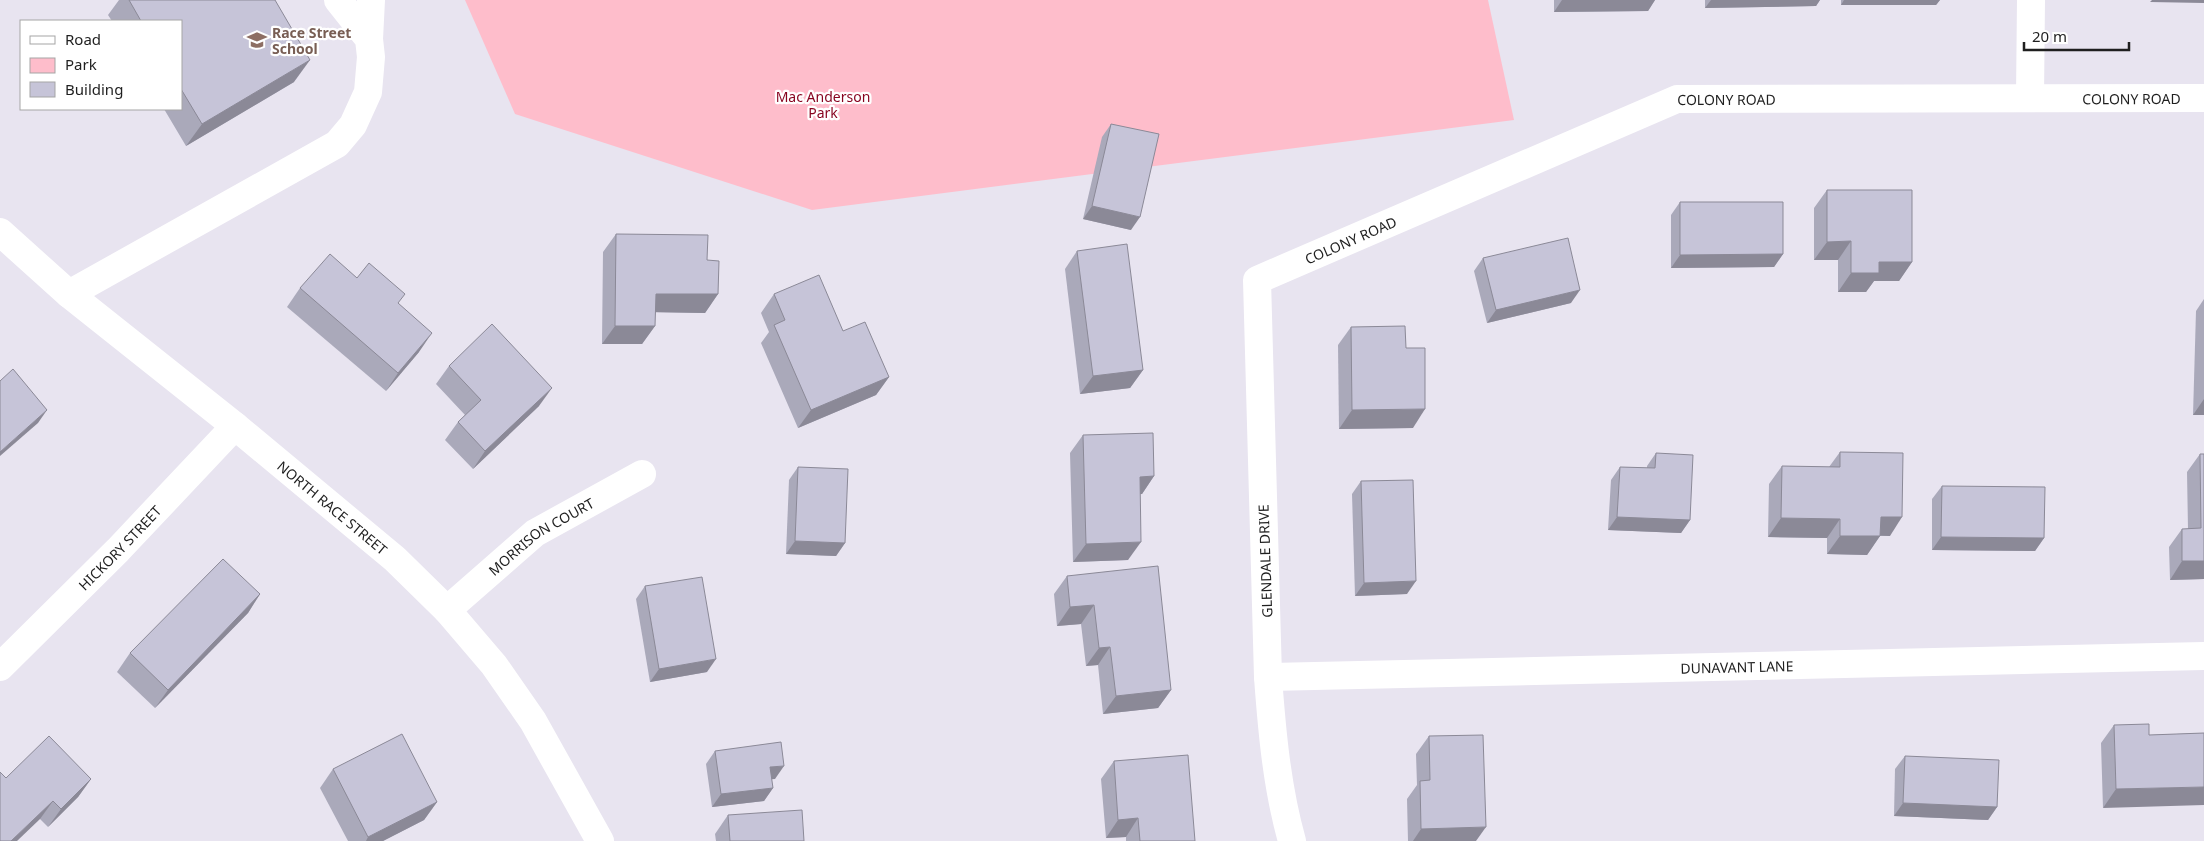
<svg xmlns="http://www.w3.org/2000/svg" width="2204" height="841" viewBox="0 0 2204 841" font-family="'Noto Sans',sans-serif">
	<rect width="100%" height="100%" fill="#e8e4f0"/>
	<!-- park -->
	<polygon fill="#febdcb" points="465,0 1488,0 1514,120 812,210 515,114"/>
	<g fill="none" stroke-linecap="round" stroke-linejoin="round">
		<!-- minor -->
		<g stroke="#fff" stroke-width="28">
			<polyline points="369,39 371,0"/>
			<polyline points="2030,97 2031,0"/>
			<path id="s1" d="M 0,232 L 69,294 L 235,426 L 395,559 L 447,610 L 494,665 L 533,721 L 600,841"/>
			<polyline points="69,294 337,144 353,125 368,92 371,57 369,39 338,0"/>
			<path id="s2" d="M 447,610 L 535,533 L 642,474"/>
			<path id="s3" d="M 0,667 L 118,550 L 235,426"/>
			<path id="s4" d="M 1268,677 L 2204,656"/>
			<path id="s5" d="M 1292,841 C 1277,788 1272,732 1268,677 L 1257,280 L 1677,99 L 2204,98"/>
		</g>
	</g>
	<!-- wall -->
	<g fill="#aaa9ba">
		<polygon points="119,0 275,0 294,82 186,146 164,109 181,109 181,21 112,21 108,15"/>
		<polygon points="1554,0 1655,0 1648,11 1554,12"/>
		<polygon points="1705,0 1820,0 1816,6 1705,8"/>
		<polygon points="1841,0 1940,0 1936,5 1841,5"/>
		<polygon points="1111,124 1131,230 1083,219 1102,137"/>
		<polygon points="1827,190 1912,262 1899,281 1874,281 1866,292 1838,292 1838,260 1814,260 1814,208"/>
		<polygon points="1680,202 1783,254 1774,267 1671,268 1671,215"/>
		<polygon points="616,234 707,260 718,294 705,313 655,312 655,326 642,344 602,344 603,252"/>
		<polygon points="1077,251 1143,370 1130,388 1080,394 1065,269"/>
		<polygon points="1483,258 1571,303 1487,323 1474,271"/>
		<polygon points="357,278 399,304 419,352 386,391 287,307 300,288"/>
		<polygon points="774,294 889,377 876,395 798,428 761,343 769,332 761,313"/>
		<polygon points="2204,299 2204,415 2193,415 2196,311"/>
		<polygon points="1351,327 1413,428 1339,429 1338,345"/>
		<polygon points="449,366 539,406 473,469 445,440 458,422 465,415 436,384"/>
		<polygon points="1083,435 1154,476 1142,494 1140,494 1128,560 1073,562 1070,453"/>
		<polygon points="1840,452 1890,536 1880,536 1867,555 1827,554 1827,538 1768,537 1769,484 1782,466 1829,467"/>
		<polygon points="1656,453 1690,520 1681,533 1608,530 1611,480 1620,467 1647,468 1647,466"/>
		<polygon points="2200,454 2204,579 2170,580 2169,547 2182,529 2188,529 2187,472"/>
		<polygon points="798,467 845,543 836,556 786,554 789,480"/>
		<polygon points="1361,481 1407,594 1355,596 1352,494"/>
		<polygon points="1942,486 2044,538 2035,551 1932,550 1932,499"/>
		<polygon points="1067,576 1171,690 1158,708 1103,714 1098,665 1086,666 1081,624 1057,626 1054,594"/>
		<polygon points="645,586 707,672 650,682 636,599"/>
		<polygon points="260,594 248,613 155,708 117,672 130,653"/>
		<polygon points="2114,725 2149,735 2204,733 2103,808 2101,743"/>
		<polygon points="1429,736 1476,841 1408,841 1407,799 1417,785 1416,754"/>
		<polygon points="715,751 775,779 771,779 773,788 764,801 712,807 706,764"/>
		<polygon points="1905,756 1997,807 1988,820 1894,816 1895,769"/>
		<polygon points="1114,761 1195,841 1126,841 1126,837 1106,838 1101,779"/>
		<polygon points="333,769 437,802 424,820 383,841 348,841 320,788"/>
		<polygon points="6,778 91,779 78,797 48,827 40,819"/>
		<polygon points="728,815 804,841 716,841 715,834"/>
	</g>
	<!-- shaded-wall -->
	<g fill="#8b8997">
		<polygon points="1562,0 1655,0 1648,11 1554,12"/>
		<polygon points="1711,0 1820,0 1816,6 1705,8"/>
		<polygon points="1844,0 1940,0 1936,5 1841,5"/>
		<polygon points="2152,0 2204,0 2204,3 2150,2"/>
		<polygon points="310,60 294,82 186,146 202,124"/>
		<polygon points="1092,206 1140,217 1131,230 1083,219"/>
		<polygon points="1851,241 1838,260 1814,260 1827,242"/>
		<polygon points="1783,254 1774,267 1671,268 1680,255"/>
		<polygon points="1879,262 1912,262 1899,281 1874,281 1866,292 1838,292 1851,273"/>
		<polygon points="1580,290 1571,303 1487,323 1496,310"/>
		<polygon points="656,294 718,294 705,313 643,312"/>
		<polygon points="615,326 655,326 642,344 602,344"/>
		<polygon points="432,333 419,352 386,391 398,373"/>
		<polygon points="1143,370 1130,388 1080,394 1093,376"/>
		<polygon points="889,377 876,395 798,428 811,410"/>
		<polygon points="552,388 539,406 473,469 485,451"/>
		<polygon points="2204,399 2204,415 2193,415"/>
		<polygon points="1425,409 1413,428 1339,429 1352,410"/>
		<polygon points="47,410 38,423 0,456 0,452"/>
		<polygon points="1154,476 1142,494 1127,495 1140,477"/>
		<polygon points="1617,517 1690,520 1681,533 1608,530"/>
		<polygon points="1881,517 1902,517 1890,536 1868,535"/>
		<polygon points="1781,518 1840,519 1827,538 1768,537"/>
		<polygon points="1840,536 1880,536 1867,555 1827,554"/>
		<polygon points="1941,537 2044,538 2035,551 1932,550"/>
		<polygon points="795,541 845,543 836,556 786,554"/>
		<polygon points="1141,542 1128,560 1073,562 1086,544"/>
		<polygon points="2182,561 2204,561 2204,579 2170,580"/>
		<polygon points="1416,581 1407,594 1355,596 1364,583"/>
		<polygon points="260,594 248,613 155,708 168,690"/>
		<polygon points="1094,605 1081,624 1057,626 1070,607"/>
		<polygon points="1110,647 1098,665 1086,666 1099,648"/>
		<polygon points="716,659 707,672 650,682 659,669"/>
		<polygon points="1171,690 1158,708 1103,714 1116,696"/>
		<polygon points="784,766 775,779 761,780 770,767"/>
		<polygon points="91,779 78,797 48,827 61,809"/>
		<polygon points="2204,787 2204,805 2103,808 2116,789"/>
		<polygon points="773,788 764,801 712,807 721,794"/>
		<polygon points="53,801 40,819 17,841 11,841"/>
		<polygon points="437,802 424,820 383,841 366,841 368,837"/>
		<polygon points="1903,803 1997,807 1988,820 1894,816"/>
		<polygon points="1138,818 1126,837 1106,838 1118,820"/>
		<polygon points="1486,827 1476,841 1413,841 1421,829"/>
	</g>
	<!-- building -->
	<g fill="#c6c4d8" stroke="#8b8997">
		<polygon points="129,0 275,0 310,60 202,124 181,89 181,21 141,21"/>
		<polygon points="1111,124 1159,134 1140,217 1092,206"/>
		<polygon points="1827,190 1912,190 1912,262 1879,262 1879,273 1851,273 1851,241 1827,242"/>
		<polygon points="1680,202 1783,202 1783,254 1680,255"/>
		<polygon points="616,234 708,235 707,260 719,261 718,294 656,294 655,326 615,326"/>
		<polygon points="1568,238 1580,290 1496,310 1483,258"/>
		<polygon points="1127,244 1143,370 1093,376 1077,251"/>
		<polygon points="330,254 357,278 369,263 405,294 398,303 432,333 398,373 300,288"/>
		<polygon points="819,275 843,331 865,322 889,377 811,410 774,325 785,320 774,294"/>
		<polygon points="492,324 552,388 485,451 458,422 481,400 449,366"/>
		<polygon points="1405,326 1406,348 1425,348 1425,409 1352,410 1351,327"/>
		<polygon points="13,369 47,410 0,452 0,381"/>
		<polygon points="1153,433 1154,476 1140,477 1141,542 1086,544 1083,435"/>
		<polygon points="1840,452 1903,453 1902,517 1881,517 1880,536 1840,536 1840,519 1781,518 1782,466 1840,467"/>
		<polygon points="1656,453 1693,455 1690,520 1617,517 1620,467 1655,468"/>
		<polygon points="2200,454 2204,454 2204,561 2182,561 2182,529 2201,528"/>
		<polygon points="798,467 848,469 845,543 795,541"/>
		<polygon points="1413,480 1416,581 1364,583 1361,481"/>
		<polygon points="1942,486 2045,487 2044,538 1941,537"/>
		<polygon points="223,559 260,594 168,690 130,653"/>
		<polygon points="1158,566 1171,690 1116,696 1110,647 1099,648 1094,605 1070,607 1067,576"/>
		<polygon points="702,577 716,659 659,669 645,586"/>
		<polygon points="2149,724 2149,735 2204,733 2204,787 2116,789 2114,725"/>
		<polygon points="402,734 437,802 368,837 333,769"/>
		<polygon points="1483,735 1486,827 1421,829 1420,781 1430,780 1429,736"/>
		<polygon points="49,736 91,779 61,809 53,801 11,841 0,841 0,772 6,778"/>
		<polygon points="781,742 784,766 770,767 773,788 721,794 715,751"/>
		<polygon points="1188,755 1195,841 1140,841 1138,818 1118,820 1114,761"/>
		<polygon points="1905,756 1999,760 1997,807 1903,803"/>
		<polygon points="802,810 804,841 730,841 728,815"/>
	</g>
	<!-- icons -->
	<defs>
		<symbol id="school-bare" viewBox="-9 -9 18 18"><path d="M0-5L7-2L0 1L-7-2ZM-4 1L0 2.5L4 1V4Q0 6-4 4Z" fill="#8d6e63" stroke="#fff" stroke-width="2.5" paint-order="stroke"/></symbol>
	</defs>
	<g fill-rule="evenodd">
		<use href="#school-bare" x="243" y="26" width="28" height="28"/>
	</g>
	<g text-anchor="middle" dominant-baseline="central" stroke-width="4.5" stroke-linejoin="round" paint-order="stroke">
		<!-- education labels -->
		<g font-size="14" font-weight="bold" fill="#785e54" stroke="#fff" text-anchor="start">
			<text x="272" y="32">Race Street<tspan x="272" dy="16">School</tspan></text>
		</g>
		<!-- park labels -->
		<g font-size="14" fill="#87031f" stroke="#fff">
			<text x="823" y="96">Mac Anderson<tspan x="823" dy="16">Park</tspan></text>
		</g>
		<!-- street labels -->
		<g font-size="14" fill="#1f1f1f" stroke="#fff">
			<text stroke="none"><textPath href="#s5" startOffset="1475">COLONY ROAD</textPath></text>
			<text stroke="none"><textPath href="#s5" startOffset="1070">COLONY ROAD</textPath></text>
			<text stroke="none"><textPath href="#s5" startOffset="665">COLONY ROAD</textPath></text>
			<text stroke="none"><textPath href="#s1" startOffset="432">NORTH RACE STREET</textPath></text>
			<text stroke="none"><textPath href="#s2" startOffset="120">MORRISON COURT</textPath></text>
			<text stroke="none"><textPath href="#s3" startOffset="169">HICKORY STREET</textPath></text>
			<text transform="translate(1265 561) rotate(-92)">GLENDALE DRIVE</text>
			<text stroke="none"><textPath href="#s4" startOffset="469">DUNAVANT LANE</textPath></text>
		</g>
	</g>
	<!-- legend -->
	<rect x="20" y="20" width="162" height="90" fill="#ffffff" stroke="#a5a5a5"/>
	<rect x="30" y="36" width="25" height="8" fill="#ffffff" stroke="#a5a5a5"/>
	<text x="65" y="45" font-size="15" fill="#1f1f1f">Road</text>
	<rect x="30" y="58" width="25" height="15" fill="#febdcb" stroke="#a5a5a5"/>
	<text x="65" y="70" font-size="15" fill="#1f1f1f">Park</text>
	<rect x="30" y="82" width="25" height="15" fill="#c6c4d8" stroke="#a5a5a5"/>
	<text x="65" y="95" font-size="15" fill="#1f1f1f">Building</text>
	<!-- scale -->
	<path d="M2024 42v8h105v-8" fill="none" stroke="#1f1f1f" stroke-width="2.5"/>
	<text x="2032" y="42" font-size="15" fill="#1f1f1f" stroke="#ffffff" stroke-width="4" paint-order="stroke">20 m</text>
</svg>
